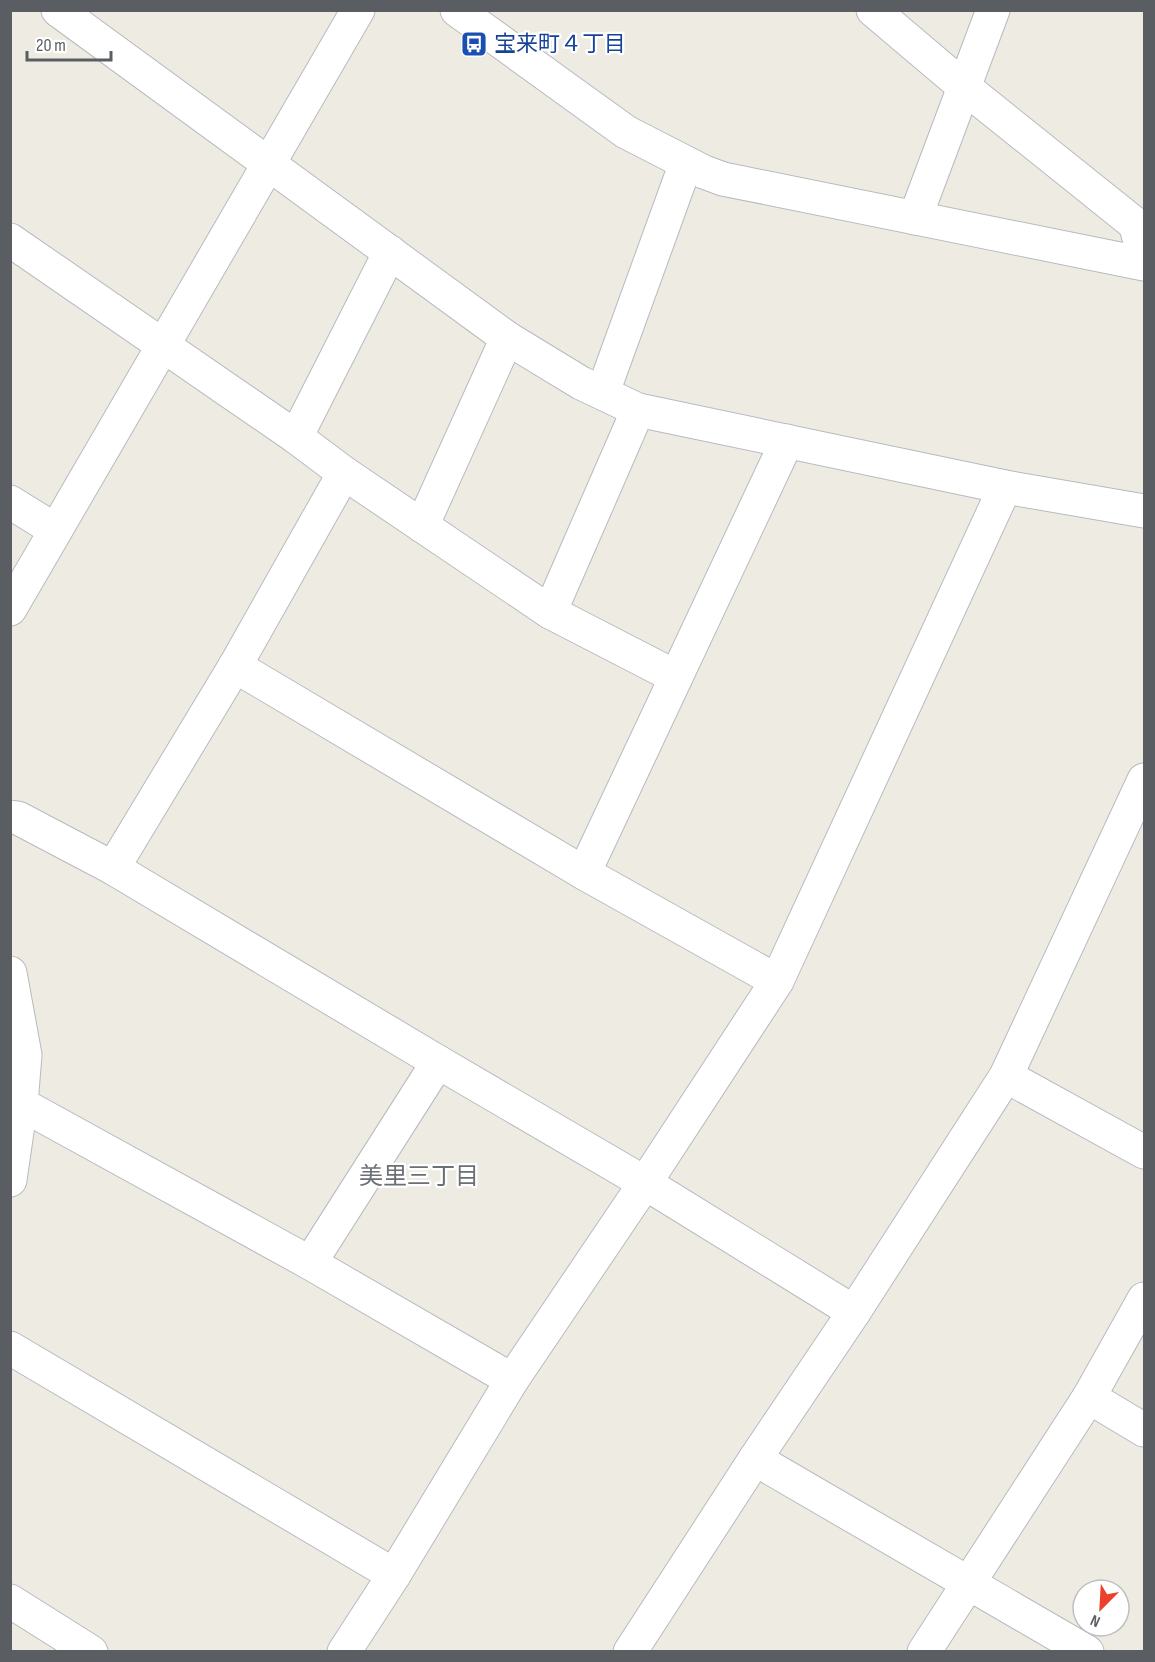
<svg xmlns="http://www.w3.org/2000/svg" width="1155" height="1662" viewBox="0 0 1155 1662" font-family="'Sofia Sans Condensed','Noto Sans JP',sans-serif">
	<rect width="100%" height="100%" fill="#eeece2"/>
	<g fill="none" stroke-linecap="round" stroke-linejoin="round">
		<defs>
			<g id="minor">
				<polyline points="58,10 507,338 581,383 638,410 1005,487 1144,511"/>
				<polyline points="457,10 626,132 704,172 723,179 1144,264"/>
				<polyline points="873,10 964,87 1135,224 1144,255"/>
				<polyline points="915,218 993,10"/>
				<polyline points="10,240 296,437 344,473 550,612 676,677"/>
				<polyline points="603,392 686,163"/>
				<polyline points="296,437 390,252"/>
				<polyline points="10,502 55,530"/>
				<polyline points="422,526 507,338"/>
				<polyline points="10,609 358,10"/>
				<polyline points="550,612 638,410"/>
				<polyline points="235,666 584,873 777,981"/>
				<polyline points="10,817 18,818 113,868 438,1062 645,1183 854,1312"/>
				<polyline points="113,868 235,666 344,473"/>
				<polyline points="584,873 787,441"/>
				<polyline points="10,973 25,1055 21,1104 10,1180"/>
				<polyline points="1006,1076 1144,1152"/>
				<polyline points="21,1104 310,1263 512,1380"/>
				<polyline points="310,1263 438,1062"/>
				<polyline points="10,1348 394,1575"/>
				<polyline points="1089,1397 1144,1430"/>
				<polyline points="755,1459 1087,1652"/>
				<polyline points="10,1601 91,1652"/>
				<polyline points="344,1652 394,1575 512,1380 645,1183 777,981 1005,487"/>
				<polyline points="630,1652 755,1459 854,1312 1006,1076 1144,780"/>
				<polyline points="924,1652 1089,1397 1144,1299"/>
			</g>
		</defs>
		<!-- minor casing -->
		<use href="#minor" stroke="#b7babf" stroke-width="35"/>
		<!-- minor -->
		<use href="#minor" stroke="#fff" stroke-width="33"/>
	</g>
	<!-- icons -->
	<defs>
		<symbol id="bus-square" viewBox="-11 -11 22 22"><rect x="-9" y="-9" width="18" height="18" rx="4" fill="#1a4fb4" stroke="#fff"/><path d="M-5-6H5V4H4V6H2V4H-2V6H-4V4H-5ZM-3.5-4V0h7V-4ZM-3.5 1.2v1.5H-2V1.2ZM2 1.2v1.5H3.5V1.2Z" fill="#fff"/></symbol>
	</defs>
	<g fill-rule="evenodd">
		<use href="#bus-square" x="459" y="29" width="30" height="30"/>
	</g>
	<g text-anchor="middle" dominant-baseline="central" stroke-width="4.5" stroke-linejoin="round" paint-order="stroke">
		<!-- transit labels -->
		<g font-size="22" fill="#164399" stroke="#fff" text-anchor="start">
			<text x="494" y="44">宝来町４丁目</text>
		</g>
		<!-- neighbourhood labels -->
		<g font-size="24" fill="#6b7075" stroke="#fff">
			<text x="419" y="1176">美里三丁目</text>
		</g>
	</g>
	<!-- border -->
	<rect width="1155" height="1662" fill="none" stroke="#5a5e63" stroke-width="24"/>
	<!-- north arrow -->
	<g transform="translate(1101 1608) rotate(204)"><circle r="28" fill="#ffffff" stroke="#bdbfc1" stroke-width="1.5"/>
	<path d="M0-4.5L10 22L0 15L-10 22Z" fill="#eb412a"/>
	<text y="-9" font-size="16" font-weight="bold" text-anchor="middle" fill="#5a5e63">N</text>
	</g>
	<!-- scale -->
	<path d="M27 51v9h84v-9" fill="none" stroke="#5a5e63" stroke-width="3"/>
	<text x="36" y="51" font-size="18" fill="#5a5e63" stroke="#ffffff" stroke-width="4.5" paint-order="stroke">20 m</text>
</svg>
